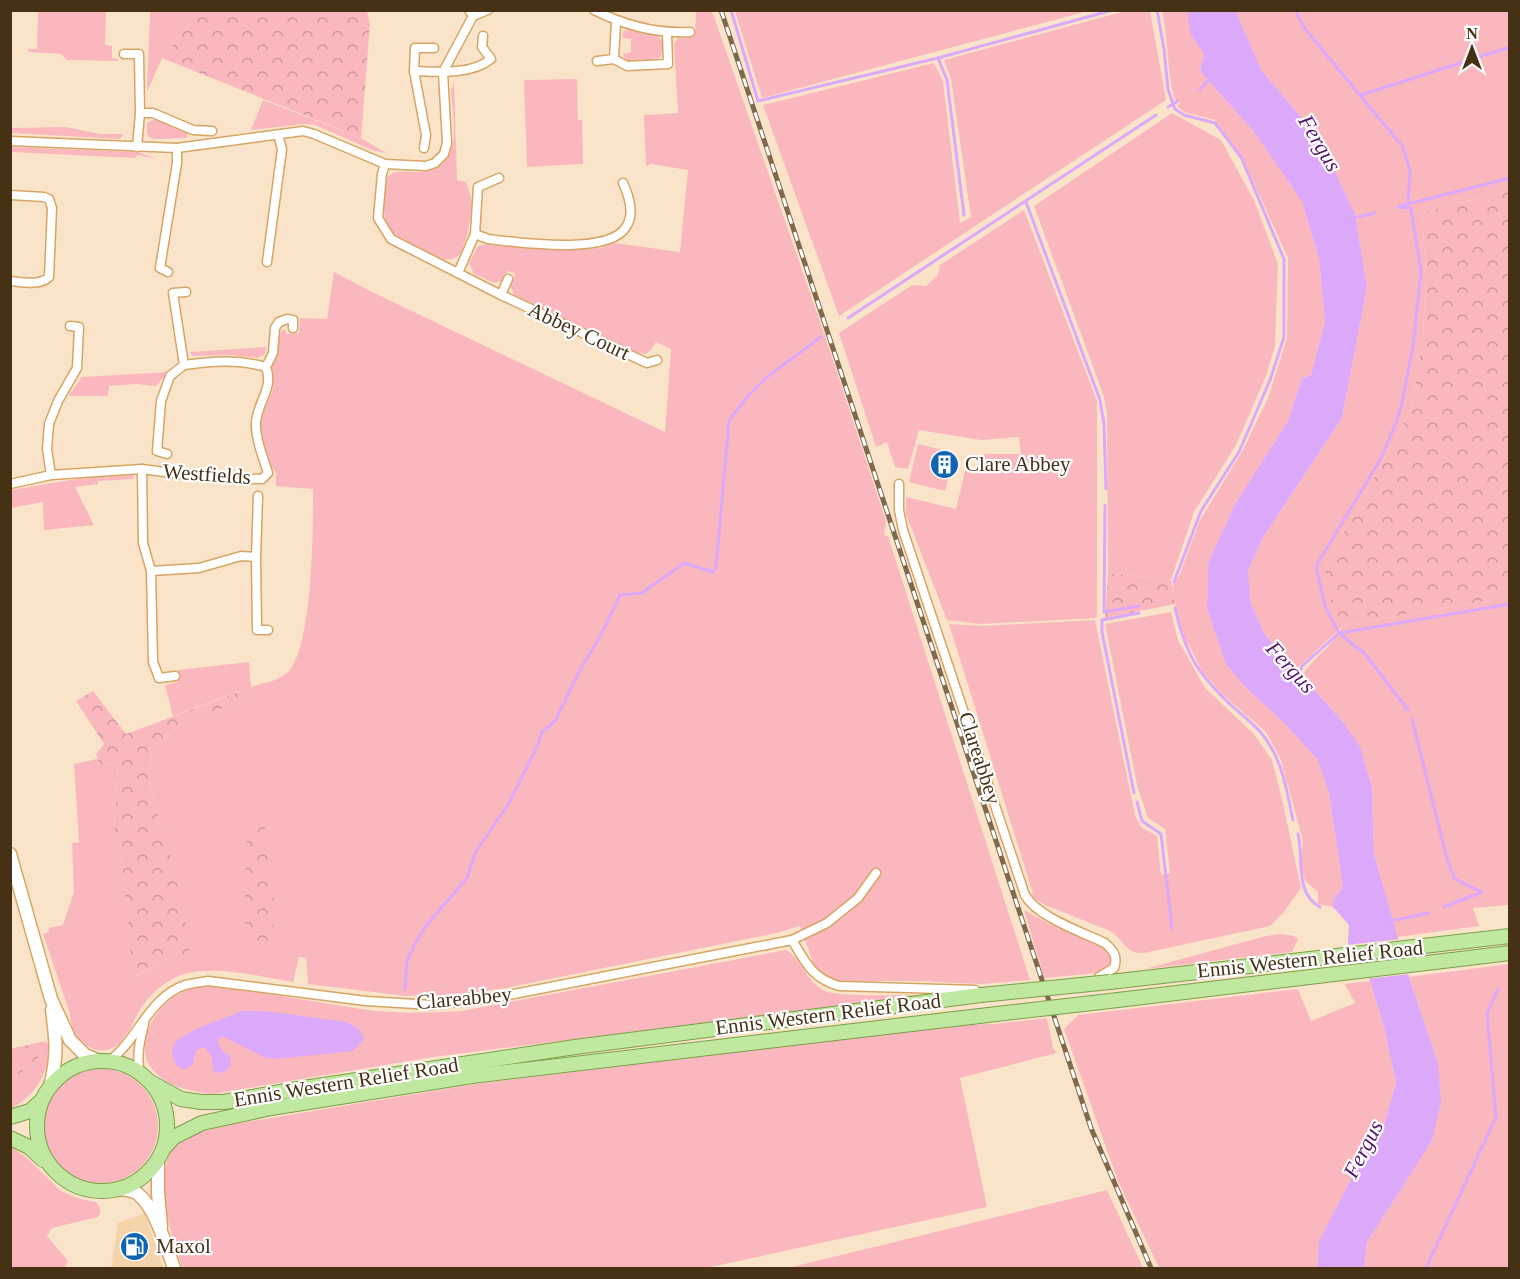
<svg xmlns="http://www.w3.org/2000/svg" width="1520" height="1279" viewBox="0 0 1520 1279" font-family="Georgia,serif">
	<defs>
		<pattern id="forest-crowns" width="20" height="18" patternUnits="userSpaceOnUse" patternTransform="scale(1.5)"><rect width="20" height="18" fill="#fab8be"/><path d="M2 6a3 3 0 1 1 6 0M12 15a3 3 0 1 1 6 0" fill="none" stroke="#cc9699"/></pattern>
	</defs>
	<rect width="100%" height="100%" fill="#f9e4ca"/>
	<!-- built -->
	<polygon fill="#f6d4aa" points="145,1213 163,1268 111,1268 118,1223"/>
	<!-- green -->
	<g fill="#fab8be">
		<polygon points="1129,10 1150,11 1166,100 839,316 763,105 934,63 943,81 960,223 971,217 951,79 944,60"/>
		<polygon points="38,11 106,11 105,45 112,46 112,58 118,59 118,61 67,60 61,54 28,52 28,49 37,49"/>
		<polygon points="150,11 200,11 162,58 147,92"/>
		<path d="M 696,11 L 712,11 L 826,339 L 886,521 L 884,535 L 888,536 L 1030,980 L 981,984 L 914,981 L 838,981 L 822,974 L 814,965 L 800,926 L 776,933 L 506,988 L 456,995 L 406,996 L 308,984 L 306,958 L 299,957 L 293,982 C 262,977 219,966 188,973 C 171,977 154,990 144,1004 C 137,1012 134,1023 128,1032 C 124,1036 121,1043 116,1046 C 93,1060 70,1037 70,1014 L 43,934 L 48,932 L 49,928 L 63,925 L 74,892 L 72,843 L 79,842 L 74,764 L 97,759 L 99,764 L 118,763 L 114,827 L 121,855 L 134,977 L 167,959 L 161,827 L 149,781 L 152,750 L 180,725 L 245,700 L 243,690 L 173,716 L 165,685 L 178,682 L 178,670 L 249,662 L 251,687 C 264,683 279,681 289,671 C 313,643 313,528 313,489 L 276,486 L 276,473 L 270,464 L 259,427 L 260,421 L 273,389 L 272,365 L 278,354 L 279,333 L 285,329 L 287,334 L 299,333 L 300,318 L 327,319 L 334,272 L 370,291 L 665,432 L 671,349 L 656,342 L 651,350 L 646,354 L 638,353 L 514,296 L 511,287 L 515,273 L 508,271 L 502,281 L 494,283 L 474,274 L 469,263 L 478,246 L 490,244 L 576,250 L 601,248 L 615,243 L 680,252 L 688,170 L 651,164 L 646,166 L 644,115 L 678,113 L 674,44 L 678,38 L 693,36 L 695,34 Z"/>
		<polygon points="735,11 735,10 1088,11 762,98"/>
		<path d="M 1162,11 L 1187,11 L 1192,35 L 1204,54 L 1200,71 L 1255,133 L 1302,202 L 1319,259 L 1325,321 L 1311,375 L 1302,378 L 1288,421 L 1235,504 L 1208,563 L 1207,609 L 1227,665 L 1245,687 L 1283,722 L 1317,759 L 1329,793 L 1343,887 L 1333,900 L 1333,907 L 1318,904 L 1318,892 L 1305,881 L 1301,864 L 1303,841 L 1281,760 L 1266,732 L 1222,694 L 1202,671 L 1185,638 L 1175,604 L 1172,587 L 1179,576 L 1200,520 L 1243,450 L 1268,398 L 1287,338 L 1288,258 L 1241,155 L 1215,120 L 1184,112 L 1177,106 L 1181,102 L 1175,100 C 1166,71 1169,40 1162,11 Z"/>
		<path d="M 1237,11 L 1509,11 L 1509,191 L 1422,212 L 1426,272 L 1423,339 L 1411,410 L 1324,568 L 1343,625 L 1509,597 L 1509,905 L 1473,908 L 1479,926 L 1397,937 L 1374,854 L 1372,788 L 1344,723 L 1302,676 C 1314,656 1331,649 1342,627 L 1296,669 L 1265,635 L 1251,604 L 1248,570 L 1264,536 L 1342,418 L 1367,287 L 1355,214 L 1320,140 L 1262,71 L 1238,17 Z"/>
		<polygon points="628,29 656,34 662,41 664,48 660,58 635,62 625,60 623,54 631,52 631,39 624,38 622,35 623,32"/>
		<polygon points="577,79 578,120 582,120 583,164 527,167 524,80"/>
		<path d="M 454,82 L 457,180 L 466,182 C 468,189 472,198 472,205 C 471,216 466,248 459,255 C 454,260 447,260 441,259 L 392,233 C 384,221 383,212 384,198 C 385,193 384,185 386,180 C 395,160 429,186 447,158 C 459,140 452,110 451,90 Z"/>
		<polygon points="263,100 361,138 386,153 375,151 315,125 305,124 251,130"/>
		<polygon points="1172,113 1221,140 1254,200 1278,264 1275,346 1266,376 1236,445 1194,512 1171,580 1108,573 1107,413 1103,394 1034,206"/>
		<polygon points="152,120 157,120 187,133 187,138 154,139 149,137 147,133 147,123"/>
		<polygon points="66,127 100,134 124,134 120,139 11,133 11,128"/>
		<polygon points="11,147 138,152 157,159 138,155 135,158 11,152"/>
		<polygon points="1024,210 1097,401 1097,618 981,624 947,620 906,514 906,497 956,509 965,471 975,473 983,454 1021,454 1019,437 981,440 919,430 908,469 895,467 887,442 876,447 839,333 912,285 926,286 938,275 940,265"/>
		<polygon points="266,347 265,354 258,358 228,355 192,356 190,352"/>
		<polygon points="168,372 156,386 135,384 109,386 108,396 68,396 82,377"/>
		<polygon points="918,444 955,453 945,491 909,482"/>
		<polygon points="134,475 133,479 98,481 98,484 75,487 94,525 44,530 43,502 11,508 11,490 76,479"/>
		<path d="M 1171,612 L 1178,640 L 1205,688 L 1254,734 L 1272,760 L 1282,799 L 1301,888 L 1283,913 L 1270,926 L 1144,953 C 1124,954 1125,940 1110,931 L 1045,905 L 1029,895 L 1033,894 L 949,624 L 981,626 L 1095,620 L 1135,815 L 1141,827 L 1157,836 L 1161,875 L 1170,873 L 1165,829 L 1148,818 L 1137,785 L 1105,624 Z"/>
		<polygon points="1024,910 1051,925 1104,947 1112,959 1112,965 1099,973 1044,978"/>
		<polygon points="1281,934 1294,936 1298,939 1292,952 1145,969 1266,936"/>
		<path d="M 786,950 C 802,958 805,981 825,991 C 839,997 906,995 925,995 L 433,1057 L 213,1094 C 187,1091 160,1086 147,1061 C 145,1057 145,1052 145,1047 C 145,1021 168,994 194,988 C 216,983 240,990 262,993 C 295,998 328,1004 361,1009 C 395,1014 427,1013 461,1011 Z"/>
		<polygon points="1509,964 1509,1268 1364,1268 1367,1242 1432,1141 1438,1063 1409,977"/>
		<polygon points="1370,981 1383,1024 1396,1082 1383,1129 1356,1169 1319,1241 1317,1268 1159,1268 1118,1181 1064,1029 1078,1015 1298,989 1311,1021 1355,1003 1345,984"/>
		<path d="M 1047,1018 L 1053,1048 L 1057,1053 L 960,1078 L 987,1207 L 706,1268 L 183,1268 C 171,1239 148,1164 181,1141 C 196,1131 218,1128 234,1124 L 476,1084 L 958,1025 L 993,1024 Z"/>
		<path d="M 44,1041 L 51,1046 C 45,1077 39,1092 11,1109 L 11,1077 C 29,1069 41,1062 44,1041 Z"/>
		<circle cx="101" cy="1126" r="57"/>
		<path d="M 11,1146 L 28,1159 L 61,1191 L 80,1199 L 96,1202 C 100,1207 102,1211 98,1217 L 52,1228 L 47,1236 L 68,1261 L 65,1268 L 11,1268 Z"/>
		<polygon points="1107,1190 1143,1268 788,1268"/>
	</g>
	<!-- forest -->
	<g fill="url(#forest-crowns)">
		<polygon points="200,11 367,11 370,24 361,138 162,58"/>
		<polygon points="1509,191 1509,597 1343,625 1333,611 1324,568 1411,410 1423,339 1426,272 1422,212"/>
		<polygon points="1108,573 1171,580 1175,604 1105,618"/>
		<polygon points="244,690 245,700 180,725 152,750 149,781 161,827 181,885 190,956 167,959 133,977 121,855 114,827 118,763 99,764 96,754 104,744 76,701 93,691 126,734"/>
		<polygon points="264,822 275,910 270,955 254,954 244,920 247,826"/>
		<path d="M 44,1041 C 41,1062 29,1069 11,1077 L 11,1049 Z"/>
	</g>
	<!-- water -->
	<g fill="#dca8fa">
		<polygon points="1187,11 1237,11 1238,17 1262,71 1320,140 1355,214 1367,287 1342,418 1264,536 1248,570 1251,604 1265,635 1344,723 1360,747 1372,788 1374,854 1409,977 1438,1063 1441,1102 1432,1141 1367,1242 1364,1268 1317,1268 1319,1241 1356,1169 1383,1129 1396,1082 1383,1024 1370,981 1348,943 1349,925 1333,907 1333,900 1343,887 1329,793 1317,759 1283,722 1245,687 1226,664 1207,609 1208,563 1235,504 1288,421 1302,378 1311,375 1325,321 1319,259 1302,202 1255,133 1200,71 1204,54 1191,35"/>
		<path d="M 242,1011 L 265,1011 L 347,1022 L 359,1029 L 364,1039 L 353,1051 L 275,1059 L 266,1058 L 222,1036 L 217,1042 L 223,1051 L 230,1057 L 231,1066 L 223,1073 L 213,1071 L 212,1057 L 205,1047 L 196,1050 L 193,1064 L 185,1069 L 178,1067 C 174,1061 170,1053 174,1045 C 182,1031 226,1018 242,1011 Z"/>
	</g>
	<!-- pier -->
	<polygon fill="#f9e4ca" points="1401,939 1411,974 1365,979 1346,945"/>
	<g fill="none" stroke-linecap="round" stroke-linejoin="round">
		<!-- stream -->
		<g stroke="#dca8fa" stroke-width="3">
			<polyline points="731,10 758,101 938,58 1113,10"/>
			<polyline points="1157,10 1164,49 1168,89 1173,104 1175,109 1184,115 1215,123 1241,157 1284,259 1284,337 1270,380 1239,452 1201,511 1174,582"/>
			<polyline points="1295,10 1305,29 1403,147 1410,171 1408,203"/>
			<polyline points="938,58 947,80 964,215"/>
			<polyline points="1200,89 1209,80"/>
			<polyline points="1361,95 1510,47"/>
			<polyline points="1168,107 1178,101"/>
			<polyline points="1026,202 1100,400 1104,424 1106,489"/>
			<polyline points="1400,206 1510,178"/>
			<polyline points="1353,218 1375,213"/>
			<polyline points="848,318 1156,115"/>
			<polyline points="1105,505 1104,612 1139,606"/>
			<path d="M 1175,608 C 1186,655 1197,673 1232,706 C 1243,716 1257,726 1265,738 C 1283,762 1287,792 1293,820"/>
			<polyline points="1339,633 1365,654 1408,710"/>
			<polyline points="1340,633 1510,604"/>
			<polyline points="1299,675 1302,666 1339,633 1325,606 1316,566 1380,460 1396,423 1402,403 1413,346 1421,272 1411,208 1398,207"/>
			<polyline points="1412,719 1447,859 1455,879 1482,892 1444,907"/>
			<polyline points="1134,793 1102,632 1102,620 1139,613"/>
			<polyline points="1137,802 1142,821 1161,834 1172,928"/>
			<path d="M 1298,834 C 1304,858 1294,893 1320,907"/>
			<polyline points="1390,921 1429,913"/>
			<polyline points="405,989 407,961 414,946 425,927 467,878 476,851 508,805 537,747 542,732 555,721 580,670 601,635 620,595 642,593 684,563 713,572 716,567 729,421 746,398 767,377 821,337"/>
			<polyline points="1426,1268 1496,1117 1487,1013 1498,989"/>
		</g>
		<defs>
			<g id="minor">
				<path d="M 594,10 C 624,25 656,34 690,32"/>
				<polyline points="473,16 488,10"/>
				<polyline points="124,54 139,54 140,113 137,147"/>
				<polyline points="614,59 627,66 668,64 667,33"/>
				<polyline points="597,61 614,59 616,22"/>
				<path d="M 414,71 C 439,72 471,75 491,59 L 482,47 L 483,36"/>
				<polyline points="443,72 473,16 469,10"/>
				<polyline points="140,113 153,113 193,130 212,131"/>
				<polyline points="10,141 177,148 303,131 314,134 385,164 426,166 435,163 444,154 447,143 443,72"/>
				<polyline points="424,148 426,135 414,71 415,48 434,48"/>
				<polyline points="385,164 382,174 378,218 391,239 501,295 647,363 657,360"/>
				<path d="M 10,195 L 44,197 L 49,199 L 52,208 L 49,277 C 40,286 23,282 10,281"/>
				<path d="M 475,234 L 488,239 C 517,242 608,256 626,227 C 635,214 629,196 623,183"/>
				<polyline points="267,262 282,149 278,135"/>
				<polyline points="168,272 160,268 177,163 177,148"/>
				<polyline points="458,273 475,234 478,187 499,178"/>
				<polyline points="501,295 508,279"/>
				<path d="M 184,365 C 213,361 238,359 266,367"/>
				<polyline points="167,454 157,451 161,401 170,376 184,365 173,293 186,292"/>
				<path d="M 142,469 L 210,478 L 262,479 L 268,473 C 263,457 255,438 256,422 C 258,401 274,388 266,367 L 273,353 L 275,328 L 279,322 L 287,319 L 293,320 L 293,328"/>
				<polyline points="51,475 47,449 49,424 58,401 77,368 79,327 70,326"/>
				<polyline points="10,484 51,475 142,469 143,543 151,571 153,662 159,678 175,676"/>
				<path d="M 899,484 L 899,510 L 903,530 L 1025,895 C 1037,917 1082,932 1105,943 C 1114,951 1118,957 1114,968 L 1099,977"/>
				<polyline points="256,557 257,630 268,630"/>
				<polyline points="151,571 199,568 241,556 256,557 258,496"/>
				<path d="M 792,940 C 806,963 812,978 839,986 L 975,990"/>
				<path d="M 109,1061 C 138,1040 149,997 185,985 C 193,983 201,982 208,981 L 366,1001 L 432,1005 L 493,998 L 792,940 L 827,923 L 858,898 L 876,873"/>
				<path d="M 140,1073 C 136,1056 140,1040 144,1024"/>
			</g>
			<g id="secondary">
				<polyline points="10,854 51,999 70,1040 85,1055 99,1061"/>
				<path d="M 50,1086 C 58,1056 56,1040 52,1010"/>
				<polyline points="158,1159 158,1193 161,1227"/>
				<path d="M 119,1189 C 126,1190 133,1190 138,1194 C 155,1207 167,1248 174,1268"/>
			</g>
			<g id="primary">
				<polyline points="1110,982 1510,936"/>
				<polyline points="1118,1000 1510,953"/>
				<circle cx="102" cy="1126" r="65"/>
				<polyline points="152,1083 181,1099 201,1102 224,1102 297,1089 575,1047 981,995"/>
				<polyline points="10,1117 30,1111 41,1101"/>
				<polyline points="10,1138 29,1147 43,1160"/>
				<polyline points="164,1148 174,1137 202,1123 271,1108 472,1076 971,1017"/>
			</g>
		</defs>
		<!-- minor casing -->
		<use href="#minor" stroke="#d7a563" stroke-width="11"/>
		<!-- secondary casing -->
		<use href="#secondary" stroke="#d7a563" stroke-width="15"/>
		<!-- primary casing -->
		<use href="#primary" stroke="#7b9e46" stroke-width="16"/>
		<!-- minor -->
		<use href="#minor" stroke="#fff" stroke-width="8"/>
		<!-- secondary -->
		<use href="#secondary" stroke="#fff" stroke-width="12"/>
		<!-- primary -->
		<use href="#primary" stroke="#c1e8a0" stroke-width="14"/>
		<defs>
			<polyline id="rail" points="721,10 1091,1128 1151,1268"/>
		</defs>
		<!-- rail casing -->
		<use href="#rail" stroke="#7e694e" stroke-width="5"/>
		<!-- rail -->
		<use href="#rail" stroke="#fff" stroke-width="3" stroke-dasharray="9" stroke-linecap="butt"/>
		<defs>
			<g id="primary-bridge">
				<polyline points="981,995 1110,982"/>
				<polyline points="971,1017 1118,1000"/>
			</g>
		</defs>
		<!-- primary-bridge casing -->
		<use href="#primary-bridge" stroke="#7b9e46" stroke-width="16" stroke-linecap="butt"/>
		<!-- primary-bridge -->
		<use href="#primary-bridge" stroke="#c1e8a0" stroke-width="14"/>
	</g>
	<!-- icons -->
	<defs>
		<symbol id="building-disc" viewBox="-11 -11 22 22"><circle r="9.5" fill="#1064b2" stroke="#fff"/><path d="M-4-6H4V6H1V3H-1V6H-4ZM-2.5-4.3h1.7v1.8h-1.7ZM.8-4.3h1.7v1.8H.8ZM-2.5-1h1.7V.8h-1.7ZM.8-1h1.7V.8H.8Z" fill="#fff"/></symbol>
		<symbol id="fuel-disc" viewBox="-11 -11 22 22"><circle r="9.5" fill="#1064b2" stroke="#fff"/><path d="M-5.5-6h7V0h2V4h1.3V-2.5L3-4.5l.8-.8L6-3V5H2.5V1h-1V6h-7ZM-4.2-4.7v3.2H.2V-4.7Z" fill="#fff"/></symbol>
	</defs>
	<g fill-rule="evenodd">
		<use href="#building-disc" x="928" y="448" width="33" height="33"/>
		<use href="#fuel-disc" x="118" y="1230" width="33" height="33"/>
	</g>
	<g text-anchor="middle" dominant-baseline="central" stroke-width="4.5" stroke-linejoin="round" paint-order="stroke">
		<!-- street labels -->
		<g font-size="21" fill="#463115" stroke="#fff">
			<text transform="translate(579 331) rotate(25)">Abbey Court</text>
			<text transform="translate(207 474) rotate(4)">Westfields</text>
			<text transform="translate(980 758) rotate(72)">Clareabbey</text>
			<text transform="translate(1310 959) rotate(-6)">Ennis Western Relief Road</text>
			<text transform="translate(464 998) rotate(-5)">Clareabbey</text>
			<text transform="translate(828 1014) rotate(-7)">Ennis Western Relief Road</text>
			<text transform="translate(346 1082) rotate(-9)">Ennis Western Relief Road</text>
		</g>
		<!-- poi labels -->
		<g font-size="21" fill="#463115" stroke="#fff" text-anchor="start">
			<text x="965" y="464">Clare Abbey</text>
			<text x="156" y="1246">Maxol</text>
		</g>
		<!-- water labels -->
		<g font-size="22" font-style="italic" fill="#531470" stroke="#fff">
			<text transform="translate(1320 143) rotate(59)">Fergus</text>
			<text transform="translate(1291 667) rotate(48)">Fergus</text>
			<text transform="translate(1363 1149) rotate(-63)">Fergus</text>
		</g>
	</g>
	<!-- border -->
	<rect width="1520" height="1279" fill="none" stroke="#463115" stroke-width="24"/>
	<!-- north arrow -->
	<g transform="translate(1472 48)" stroke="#ffffff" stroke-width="4.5" paint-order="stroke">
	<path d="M0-4.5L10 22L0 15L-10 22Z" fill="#463115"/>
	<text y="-9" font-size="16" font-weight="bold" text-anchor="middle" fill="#463115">N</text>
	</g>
</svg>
